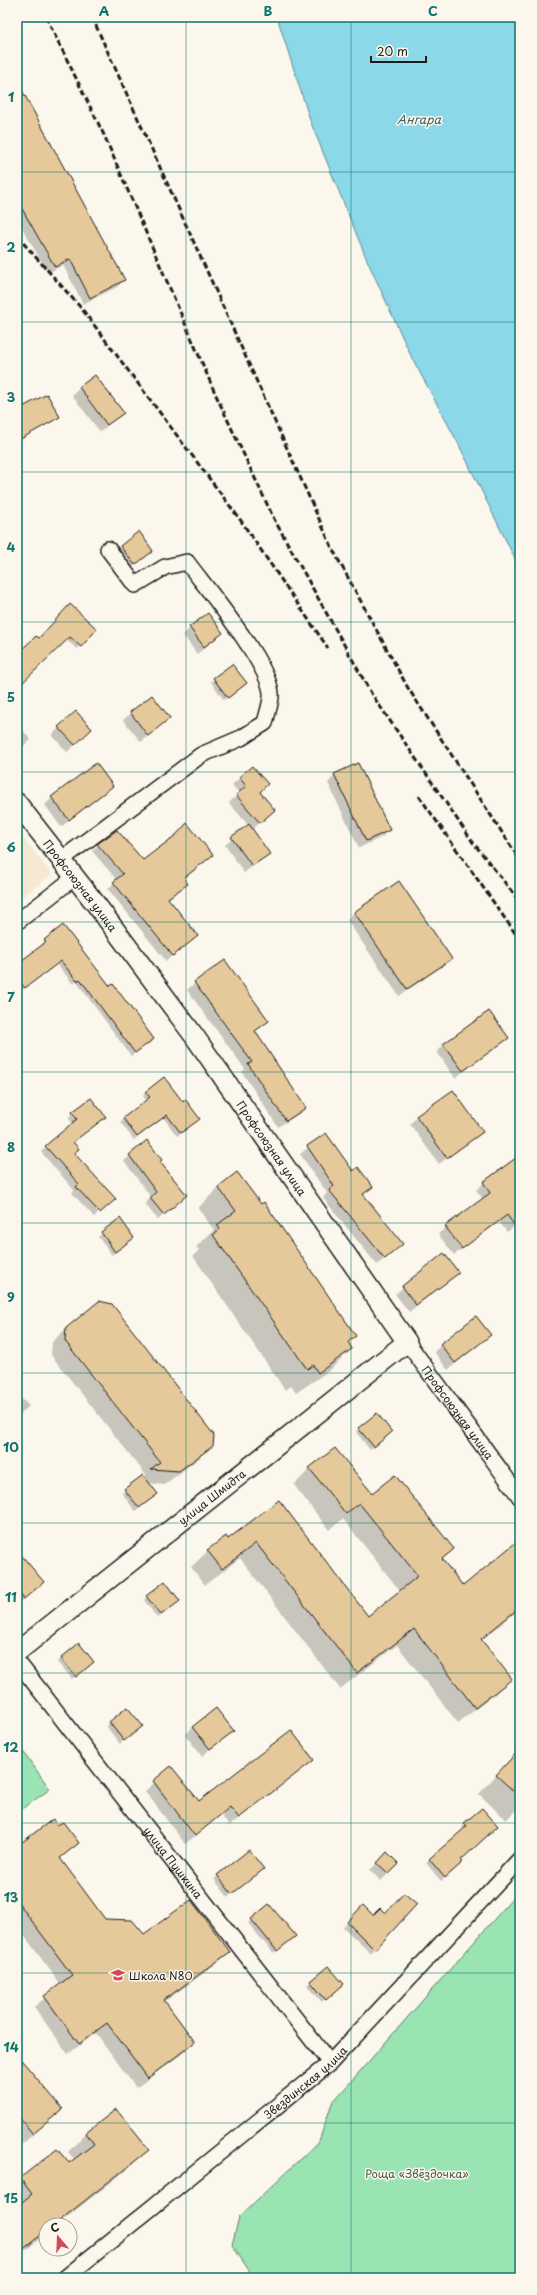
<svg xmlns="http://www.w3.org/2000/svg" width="537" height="2295" viewBox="0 0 537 2295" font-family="'Playpen Sans',sans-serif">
	<rect width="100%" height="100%" fill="#fbf7ec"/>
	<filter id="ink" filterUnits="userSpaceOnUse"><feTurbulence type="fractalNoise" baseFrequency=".025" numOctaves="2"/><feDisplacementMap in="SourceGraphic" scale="8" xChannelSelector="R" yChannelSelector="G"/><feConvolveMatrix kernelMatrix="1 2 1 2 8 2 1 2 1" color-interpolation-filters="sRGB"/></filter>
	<g filter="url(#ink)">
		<!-- built -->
		<polygon fill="#f5e9d3" points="17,830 52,874 17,901"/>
		<!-- green -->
		<g fill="#9ae3b3" stroke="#5b8068">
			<polygon points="17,1743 50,1789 18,1812 17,1811"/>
			<polygon points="520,1890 520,2278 254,2278 232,2245 239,2217 319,2141 332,2103"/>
		</g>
		<!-- water -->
		<polygon fill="#8ad8e8" stroke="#5e8d96" points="277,17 520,17 520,569 458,443 411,356 367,260 311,123"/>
		<!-- shadow -->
		<g fill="#0003">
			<polygon points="17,83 124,280 117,287 83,304 63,265 48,273 17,219"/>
			<polygon points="80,388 122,413 100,432 72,395"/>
			<polygon points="17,411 59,417 17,441"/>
			<polygon points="120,546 152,551 127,572 113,554"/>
			<polygon points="190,628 222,633 197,654 183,635"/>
			<polygon points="96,629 77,649 66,640 17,687 17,656 39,640"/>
			<polygon points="214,679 242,687 224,700 211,682"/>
			<polygon points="152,696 169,718 141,742 123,720"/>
			<polygon points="17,723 31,740 17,752"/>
			<polygon points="59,728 84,737 67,752 52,735"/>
			<polygon points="252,767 266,817 252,830 268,854 244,873 225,845 249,826 229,803 239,793 232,785"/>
			<polygon points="335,775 389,830 382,837 359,848 328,783"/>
			<polygon points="112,786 61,827 45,805 52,798"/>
			<polygon points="98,845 142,861 205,861 184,879 187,883 168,899 197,936 166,961 108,889 117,880 92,851"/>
			<polygon points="354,912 451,959 443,966 399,996 347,920"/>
			<polygon points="45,941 149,1042 131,1056 76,981 73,984 57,964 21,991 17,986 17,965 43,946 42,944"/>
			<polygon points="195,983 268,1020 254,1032 304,1107 297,1115 278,1127 242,1072 245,1069 187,990"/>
			<polygon points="508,1038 455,1078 437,1052 444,1045"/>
			<polygon points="146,1092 195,1122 177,1136 163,1117 134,1140 120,1122 146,1101 143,1096"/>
			<polygon points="73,1113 104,1117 72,1142 78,1149 73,1154 109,1204 94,1217 72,1193 74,1190 41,1152 73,1124 68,1118"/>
			<polygon points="417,1117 482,1132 439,1164 410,1124"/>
			<polygon points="326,1134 352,1173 372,1186 363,1195 394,1251 377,1265 323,1198 327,1193 300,1154"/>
			<polygon points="147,1142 159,1162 186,1195 158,1220 145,1204 151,1197 124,1161"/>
			<polygon points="519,1158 520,1223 507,1232 499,1222 454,1255 438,1234 483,1199 476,1190 484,1183"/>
			<polygon points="219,1187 355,1336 347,1343 351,1349 330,1370 296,1393 291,1386 285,1390 193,1256 199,1250 196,1247 214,1230 198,1208"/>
			<polygon points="119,1220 130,1241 112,1255 98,1237"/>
			<polygon points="444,1255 458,1273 409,1312 395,1294"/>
			<polygon points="67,1328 212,1445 198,1459 164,1485 148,1483 153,1497 135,1511 122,1493 146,1475 51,1355 52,1342"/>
			<polygon points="490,1335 448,1370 434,1352 441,1345"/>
			<polygon points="17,1394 29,1406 17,1418"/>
			<polygon points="359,1428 387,1436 370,1450 356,1432"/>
			<polygon points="310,1469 453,1549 441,1560 463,1587 520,1541 520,1609 481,1641 510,1679 494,1695 458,1723 397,1645 340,1689 240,1558 205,1585 191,1567 208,1551 228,1540 279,1501 368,1617 401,1592 343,1519 329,1530 294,1485"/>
			<polygon points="17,1564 39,1586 20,1602 17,1598"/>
			<polygon points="147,1597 175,1604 157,1618 144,1600"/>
			<polygon points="61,1658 90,1666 72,1679 58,1662"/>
			<polygon points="127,1709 138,1729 120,1744 106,1726"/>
			<polygon points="193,1727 232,1731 202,1756 185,1735"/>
			<polygon points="520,1749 520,1806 506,1820 479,1794"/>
			<polygon points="313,1760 229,1826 221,1815 185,1844 145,1791 171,1768 199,1802"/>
			<polygon points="482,1809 458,1866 441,1881 426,1863 464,1830 462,1827"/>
			<polygon points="57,1827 77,1843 60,1859 104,1920 144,1935 228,1952 218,1963 164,2002 194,2042 183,2053 136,2088 96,2033 68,2054 34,2007 61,1985 17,1926 17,1847"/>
			<polygon points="387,1854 398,1864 381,1881 370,1870"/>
			<polygon points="259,1872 228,1897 214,1879 218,1876"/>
			<polygon points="269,1905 291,1939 273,1953 248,1923"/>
			<polygon points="416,1905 370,1953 343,1927 363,1907 373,1916"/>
			<polygon points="328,1967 339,1988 322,2002 307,1985"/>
			<polygon points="17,2056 61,2109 17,2149"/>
			<polygon points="86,2133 147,2150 129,2168 57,2225 46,2225 46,2234 17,2257 17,2182 57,2150 69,2165 75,2160 68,2152"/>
		</g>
		<!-- building -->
		<g fill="#e6c99a" stroke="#1c1c1c">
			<polygon points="17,81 125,280 90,298 70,259 55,267 17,200"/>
			<polygon points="95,375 124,413 107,425 79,387"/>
			<polygon points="47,394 60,417 17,441 17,410"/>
			<polygon points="139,531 153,551 135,565 120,546"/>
			<polygon points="70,604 97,629 81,647 70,637 17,688 17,654 36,636 39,638"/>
			<polygon points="208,613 223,633 204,647 189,627"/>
			<polygon points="232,664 247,683 228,698 213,678"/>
			<polygon points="152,695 170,718 148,736 130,712"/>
			<polygon points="76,711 92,729 75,745 58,727"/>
			<polygon points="96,763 113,786 69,820 51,797"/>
			<polygon points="358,763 390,830 366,841 334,774"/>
			<polygon points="252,766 268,784 260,792 275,810 260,823 236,795 246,786 239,777"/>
			<polygon points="187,823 213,855 184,878 188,884 168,898 198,936 173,956 113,882 123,874 97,844 117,830 143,860 176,835"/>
			<polygon points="249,824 270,854 252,866 231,837"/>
			<polygon points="399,881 452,959 407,989 354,912"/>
			<polygon points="63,925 110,986 113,984 154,1039 135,1053 80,979 77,981 61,961 25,988 17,978 17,964 46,942 44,940"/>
			<polygon points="225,960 269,1021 255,1031 306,1108 286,1121 248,1064 252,1062 194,982"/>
			<polygon points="489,1011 509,1038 463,1071 443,1044"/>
			<polygon points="164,1077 183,1102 185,1099 200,1119 181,1133 167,1115 137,1137 123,1118 150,1097 145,1092"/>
			<polygon points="453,1090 483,1132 447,1158 416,1116"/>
			<polygon points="91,1098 106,1117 73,1142 79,1149 74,1153 116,1199 100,1213 76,1187 79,1184 45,1146 77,1119 72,1112"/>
			<polygon points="326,1133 353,1171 358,1167 373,1187 363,1194 403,1244 385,1259 329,1190 334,1186 307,1146"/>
			<polygon points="147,1140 162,1160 160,1162 187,1195 164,1215 150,1198 156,1192 129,1155"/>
			<polygon points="520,1155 520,1233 507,1215 462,1249 445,1226 490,1193 483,1182"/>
			<polygon points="237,1172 261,1204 264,1202 356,1336 348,1342 352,1349 318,1373 313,1365 307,1369 213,1235 220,1229 217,1225 236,1211 218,1187"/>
			<polygon points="120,1218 134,1238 115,1252 101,1232"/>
			<polygon points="444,1253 459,1273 416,1305 402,1286"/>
			<polygon points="99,1301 112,1304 214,1435 213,1446 179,1471 151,1469 160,1462 65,1341 66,1328"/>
			<polygon points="476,1316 491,1335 455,1363 440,1344"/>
			<polygon points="377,1413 392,1432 374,1447 358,1428"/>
			<polygon points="335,1448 372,1493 395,1475 454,1549 442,1559 463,1586 520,1539 520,1607 481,1639 512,1679 475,1708 414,1629 357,1673 256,1543 222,1569 207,1550 226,1536 228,1539 279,1500 368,1616 418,1576 359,1503 346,1514 309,1468"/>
			<polygon points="143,1475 158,1494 139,1508 124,1489"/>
			<polygon points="17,1550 44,1582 24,1599 17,1590"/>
			<polygon points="165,1581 180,1601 161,1615 146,1596"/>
			<polygon points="79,1643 94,1662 76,1677 61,1658"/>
			<polygon points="127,1707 143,1726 124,1741 109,1722"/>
			<polygon points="216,1708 234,1731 210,1749 192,1727"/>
			<polygon points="291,1730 314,1760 239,1818 230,1807 195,1836 153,1781 171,1766 199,1801"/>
			<polygon points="520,1749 520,1797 496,1775"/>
			<polygon points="482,1808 498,1826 461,1860 463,1862 445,1878 429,1859 467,1826 464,1823"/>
			<polygon points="53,1819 57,1825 63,1822 79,1843 60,1858 105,1919 132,1920 144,1934 191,1900 230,1952 164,2000 195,2042 148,2078 107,2023 79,2044 44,1996 72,1975 17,1901 17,1846"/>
			<polygon points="249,1850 264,1869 232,1894 217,1875"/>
			<polygon points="387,1852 399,1864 389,1874 377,1863"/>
			<polygon points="404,1893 417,1904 375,1950 347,1922 363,1905 373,1915 380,1908 385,1913"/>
			<polygon points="269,1904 296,1936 277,1951 251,1919"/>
			<polygon points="328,1966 344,1984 326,2000 310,1981"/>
			<polygon points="17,2055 63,2109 33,2134 17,2115"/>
			<polygon points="116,2109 149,2150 54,2225 46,2225 46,2231 17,2254 17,2206 32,2194 20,2178 57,2149 69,2163 94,2144 86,2133"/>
		</g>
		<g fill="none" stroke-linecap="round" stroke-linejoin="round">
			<defs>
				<g id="minor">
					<path d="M 61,860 L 201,755 L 241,738 L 265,723 C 267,714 272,701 271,693 C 268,662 207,589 187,562 L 165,567 L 135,585 L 108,549"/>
					<polyline points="17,922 75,877"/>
					<path id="s1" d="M 407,1342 L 520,1497"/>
					<path id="s2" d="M 17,1661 L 330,2063"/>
					<path id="s3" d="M 65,2278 L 330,2063 L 520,1859"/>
				</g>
				<g id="tertiary">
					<path id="s4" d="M 17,803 L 95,903 L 195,1037 L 407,1342 L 17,1652"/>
				</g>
			</defs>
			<!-- minor casing -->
			<use href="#minor" stroke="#1c1c1c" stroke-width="18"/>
			<!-- tertiary casing -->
			<use href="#tertiary" stroke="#1c1c1c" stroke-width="22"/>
			<!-- minor -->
			<use href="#minor" stroke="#fbf7ec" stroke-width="15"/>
			<!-- tertiary -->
			<use href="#tertiary" stroke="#fbf7ec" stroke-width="19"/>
			<!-- rail -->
			<g stroke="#1c1c1c" stroke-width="3" stroke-dasharray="6 3" stroke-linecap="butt">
				<polyline points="46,17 104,135 215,393 274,519 371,693 472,841 520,902"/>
				<polyline points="92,17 333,550 408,688 520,860"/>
				<polyline points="17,236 82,309 239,518 328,648"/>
				<polyline points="419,796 520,940"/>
			</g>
		</g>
	</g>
	<!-- grid -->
	<path fill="none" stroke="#0f766e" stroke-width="1" stroke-opacity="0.55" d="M 186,17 L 186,2278M 351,17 L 351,2278M 17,172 L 520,172M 17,322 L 520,322M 17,472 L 520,472M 17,622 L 520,622M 17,772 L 520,772M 17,922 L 520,922M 17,1072 L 520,1072M 17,1223 L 520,1223M 17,1373 L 520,1373M 17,1523 L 520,1523M 17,1673 L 520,1673M 17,1823 L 520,1823M 17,1973 L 520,1973M 17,2123 L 520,2123"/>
	<!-- icons -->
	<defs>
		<symbol id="school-bare" viewBox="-9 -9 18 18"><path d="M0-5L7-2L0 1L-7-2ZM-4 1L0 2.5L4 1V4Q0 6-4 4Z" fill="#d1495b" stroke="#fbf7ec" stroke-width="2.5" paint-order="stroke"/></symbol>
	</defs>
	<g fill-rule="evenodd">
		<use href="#school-bare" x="108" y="1965" width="20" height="20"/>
	</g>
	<g text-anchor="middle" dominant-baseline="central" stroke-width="3" stroke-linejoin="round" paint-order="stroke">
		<!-- street labels -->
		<g font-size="11" fill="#1c1c1c" stroke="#fbf7ec">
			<text stroke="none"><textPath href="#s4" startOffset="104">Профсоюзная улица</textPath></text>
			<text stroke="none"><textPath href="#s4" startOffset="429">Профсоюзная улица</textPath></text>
			<text stroke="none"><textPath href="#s1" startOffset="87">Профсоюзная улица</textPath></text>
			<text transform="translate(212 1497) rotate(-38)">улица Шмидта</text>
			<text stroke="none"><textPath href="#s2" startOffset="255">улица Пушкина</textPath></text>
			<text stroke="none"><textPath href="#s3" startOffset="310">Звездинская улица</textPath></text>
		</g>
		<!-- poi labels -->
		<g font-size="11" fill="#1c1c1c" stroke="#fbf7ec" text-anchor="start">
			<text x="129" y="1975">Школа N80</text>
		</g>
		<!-- park labels -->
		<g font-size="11" fill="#425849" stroke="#fbf7ec">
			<text x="417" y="2173">Роща «Звёздочка»</text>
		</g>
		<!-- water labels -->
		<g font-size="12" font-style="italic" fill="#425e63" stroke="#fbf7ec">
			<text x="419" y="119">Ангара</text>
		</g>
	</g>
	<!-- margin -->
	<rect width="537" height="2295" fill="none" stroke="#fbf7ec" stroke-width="44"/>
	<!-- north arrow -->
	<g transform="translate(58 2237) rotate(341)"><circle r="19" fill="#fbf7ec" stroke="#a29f99"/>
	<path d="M0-3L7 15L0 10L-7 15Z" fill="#d1495b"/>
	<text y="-6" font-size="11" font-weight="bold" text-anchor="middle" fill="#1c1c1c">С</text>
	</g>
	<!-- scale -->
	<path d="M371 56v6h55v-6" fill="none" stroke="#1c1c1c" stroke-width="2"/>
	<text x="377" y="56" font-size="12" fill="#1c1c1c" stroke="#fbf7ec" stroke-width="3" paint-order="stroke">20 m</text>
	<rect x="22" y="22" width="493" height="2251" fill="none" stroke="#0f766e" stroke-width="1.5"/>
	<g font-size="13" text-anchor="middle" font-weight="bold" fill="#0f766e">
		<text x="104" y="16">A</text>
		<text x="268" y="16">B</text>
		<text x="433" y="16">C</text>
		<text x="11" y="102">1</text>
		<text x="11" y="252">2</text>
		<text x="11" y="402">3</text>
		<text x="11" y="552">4</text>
		<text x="11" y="702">5</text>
		<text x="11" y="852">6</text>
		<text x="11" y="1002">7</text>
		<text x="11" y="1152">8</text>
		<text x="11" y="1302">9</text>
		<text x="11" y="1452">10</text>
		<text x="11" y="1602">11</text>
		<text x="11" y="1752">12</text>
		<text x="11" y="1902">13</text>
		<text x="11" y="2052">14</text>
		<text x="11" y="2203">15</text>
	</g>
</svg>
